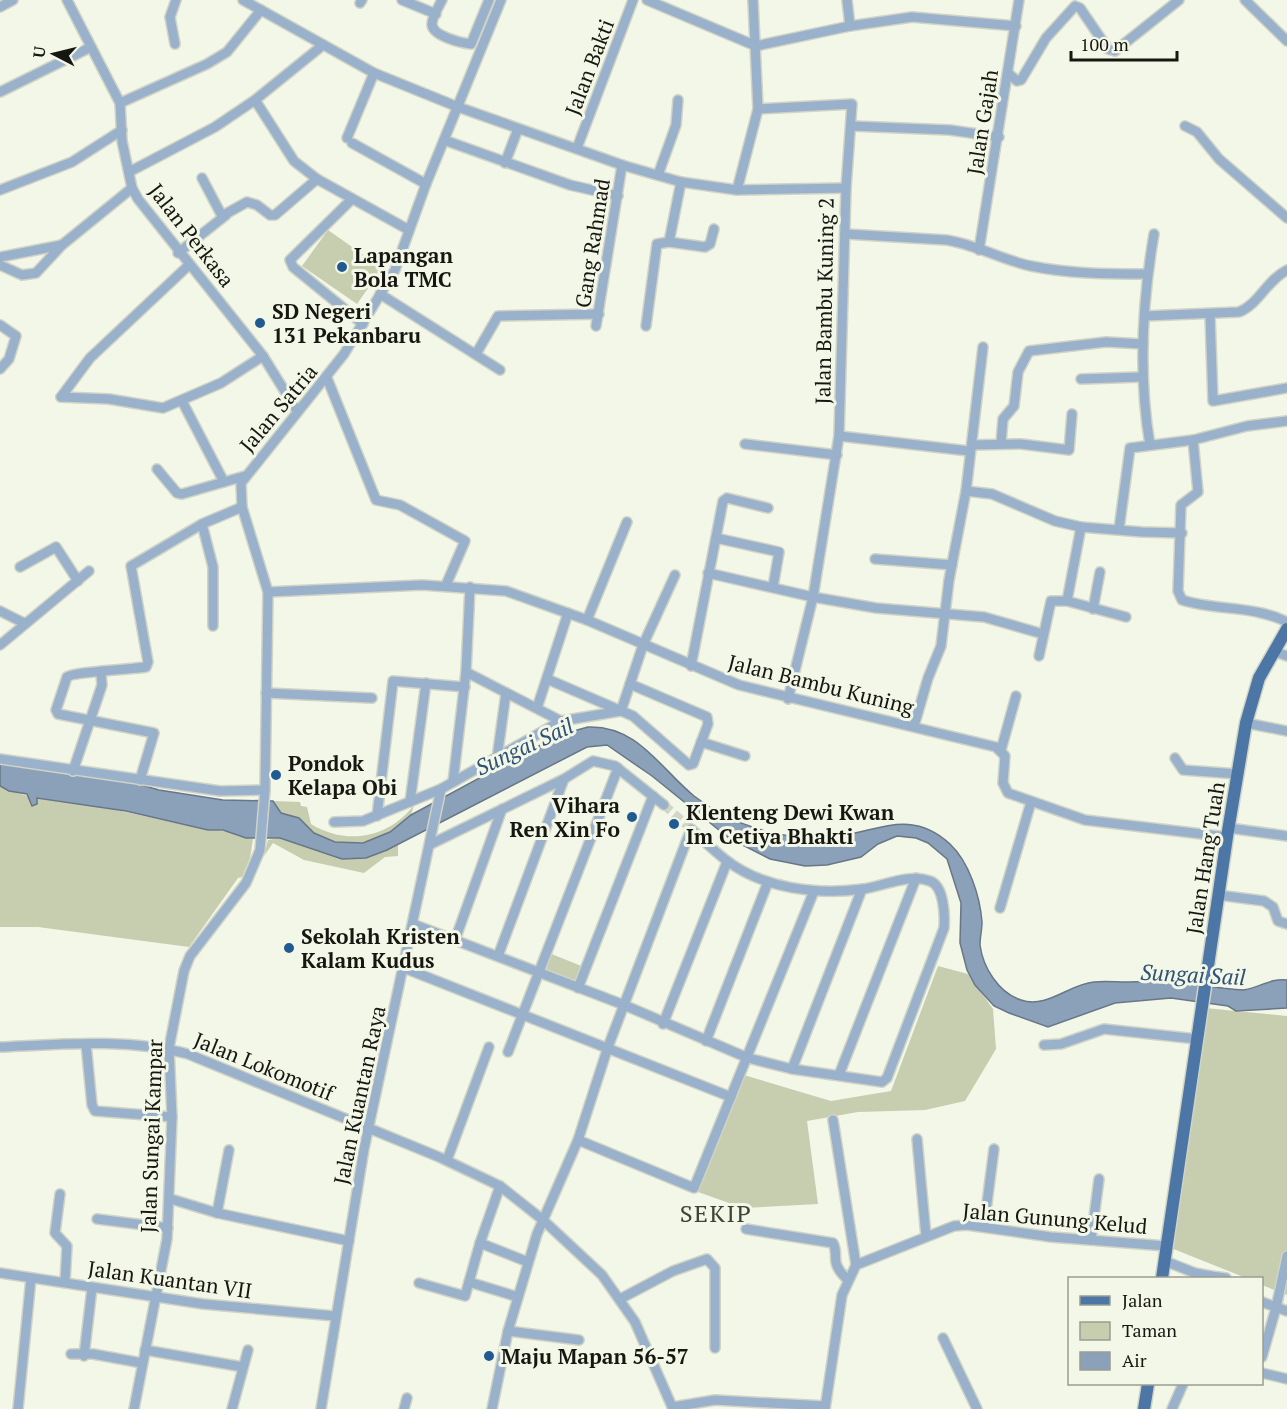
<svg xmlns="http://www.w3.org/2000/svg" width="1287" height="1409" viewBox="0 0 1287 1409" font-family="'PT Serif',serif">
	<rect width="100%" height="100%" fill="#f3f7e7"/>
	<!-- green -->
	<g fill="#c7cdaf">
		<polygon points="328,230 382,268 357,304 302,266"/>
		<polygon points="0,786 9,791 36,798 89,804 208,830 235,832 238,836 253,839 250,858 242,877 238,878 189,947 38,927 0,927"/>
		<path d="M 274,801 L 300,802 L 301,806 L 307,807 L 311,824 C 347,846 389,838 414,805 L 411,815 L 390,832 L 372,840 L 353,844 L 335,842 L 314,833 L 299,819 L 281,813 Z"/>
		<path d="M 280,838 C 328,853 349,870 398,844 L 398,856 L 385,857 L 364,873 L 304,860 L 273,843 L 264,856 L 268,840 Z"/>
		<polygon points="549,953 584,967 578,983 543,969"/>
		<polygon points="938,966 968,974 993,1009 996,1049 965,1101 925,1110 858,1112 807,1121 818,1204 743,1208 698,1192 744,1075 831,1101 891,1091"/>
		<polygon points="1205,1008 1287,1016 1287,1295 1262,1285 1262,1278 1246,1278 1166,1246"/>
	</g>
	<!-- water -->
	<path fill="#8ba0b9" stroke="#687787" stroke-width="1.5" d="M 588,727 C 637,725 660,768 694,796 C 713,811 735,822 758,829 C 784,837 812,839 839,836 C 881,830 912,809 950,844 C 969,862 980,896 982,922 C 982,930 980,937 980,945 C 983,968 999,993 1021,1000 C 1047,1009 1069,984 1094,982 C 1105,981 1116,982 1126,982 C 1142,982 1159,980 1176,982 C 1198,984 1220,989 1243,990 C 1259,988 1270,978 1287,980 L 1287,1008 L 1236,1011 L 1228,1006 L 1171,998 L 1115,1003 L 1048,1027 L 1009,1013 L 994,1006 L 975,985 L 967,970 L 960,943 L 961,903 L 947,859 L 928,843 L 916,838 L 897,836 L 878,844 L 861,857 L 827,865 L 805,866 L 770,859 L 729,838 L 652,776 L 607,745 L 587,747 L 387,850 L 366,858 L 342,859 L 280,838 L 246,838 L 223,830 L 208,830 L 126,811 L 37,798 L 37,804 L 32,806 L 27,794 L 9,791 L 0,786 L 0,764 L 128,781 L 159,790 L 223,800 L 273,801 L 281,813 L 299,818 L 314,833 L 335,842 L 363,843 L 390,832 L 411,815 L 559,735 Z"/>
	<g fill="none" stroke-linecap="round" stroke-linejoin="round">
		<!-- minor-tunnel -->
		<polyline stroke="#d2d5c7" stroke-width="9" stroke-dasharray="9 4.5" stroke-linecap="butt" points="664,805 691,829"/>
		<defs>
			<g id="minor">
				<polyline points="67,0 120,103 122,141 132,188 138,199 263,356 297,411"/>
				<polyline points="243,0 374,73 458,107 622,165 681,182 737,190 846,188"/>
				<polyline points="402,0 436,14"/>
				<path d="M 442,0 C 439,6 432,17 432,24 C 432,36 461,43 471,44 L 489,0"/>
				<polyline points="647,0 756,46 850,26 912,17 1016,26"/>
				<polyline points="847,0 850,26"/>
				<polyline points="1245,0 1287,41"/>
				<polyline points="360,3 362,0"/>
				<polyline points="0,7 13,0"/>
				<polyline points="175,44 170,17 176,0"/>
				<polyline points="1008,73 1017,81 1021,80 1046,38 1075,6 1080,8 1108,49 1115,51 1179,0"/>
				<polyline points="0,92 91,47"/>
				<polyline points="255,100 294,161 317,179 409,230"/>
				<polyline points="120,103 207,64 227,52 261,10"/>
				<polyline points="758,109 852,104 846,188 839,436 813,597 788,699"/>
				<polyline points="852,126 950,130 999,137"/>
				<polyline points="1185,126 1197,132 1219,159 1287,218"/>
				<polyline points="347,138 374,73"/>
				<polyline points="444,140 570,185 618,196"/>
				<polyline points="352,143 426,184"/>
				<polyline points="577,148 633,0"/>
				<polyline points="505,163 518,129"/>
				<polyline points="129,172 215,127 255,100 323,45"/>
				<polyline points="658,175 676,125 678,100"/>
				<polyline points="202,178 222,216 247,202 257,205 270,215 275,215 317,179"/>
				<polyline points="0,190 72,162 122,130"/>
				<polyline points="737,190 758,109 753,0"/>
				<polyline points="352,199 290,260 293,267 363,324"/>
				<path d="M 846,234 L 946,240 C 975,244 1002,260 1031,266 C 1069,274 1109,274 1147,274"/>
				<polyline points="669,242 705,247 710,244 714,229"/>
				<polyline points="979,250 1019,0"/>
				<polyline points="178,253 226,215"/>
				<polyline points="0,257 62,245"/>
				<polyline points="0,265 22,275 36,273 62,245 132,188"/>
				<polyline points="380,294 500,370"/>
				<polyline points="1210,315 1213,401 1287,388"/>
				<path d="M 1145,316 L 1239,312 C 1259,304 1267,280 1287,270"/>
				<polyline points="0,325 16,336 9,359 0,369"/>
				<polyline points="596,326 622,165"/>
				<polyline points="646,326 657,244 669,242 681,182"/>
				<polyline points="476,354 498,316 599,314"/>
				<polyline points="327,378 376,500 400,505 465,541 446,585"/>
				<polyline points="1081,379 1141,377"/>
				<polyline points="61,397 109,399 163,408 221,383 263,356"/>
				<polyline points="61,397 90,358 189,265"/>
				<polyline points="182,401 224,482 245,476"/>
				<polyline points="839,436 969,451"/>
				<path d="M 1193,440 L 1198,492 L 1181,505 L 1178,591 L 1182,600 C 1217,611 1253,605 1287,622"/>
				<polyline points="1001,443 1003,419 1014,406 1018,372 1029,351 1106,342 1143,344"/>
				<polyline points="745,444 837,455"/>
				<polyline points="972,445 1021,444 1069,450 1072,414"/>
				<path d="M 1150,445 C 1138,374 1142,304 1154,234"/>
				<polyline points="157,469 177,493 182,494 224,482"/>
				<polyline points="966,491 992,494 1055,521 1081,527 1142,532 1182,533"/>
				<polyline points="202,524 213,567 213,626"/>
				<polyline points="1119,529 1130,448 1193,440 1247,426 1287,421"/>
				<polyline points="716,538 779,552 773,587"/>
				<polyline points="875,559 952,565"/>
				<polyline points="20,567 56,547 78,581"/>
				<polyline points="708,573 813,597 876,608 984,617 1043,634"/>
				<polyline points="268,592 422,585 506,591 587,620 739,685 996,747 1005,756 1003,783 1008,793 1085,820 1227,837"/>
				<polyline points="1067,601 1126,617"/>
				<polyline points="1093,609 1100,572"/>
				<polyline points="0,611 24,623"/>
				<polyline points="587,620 627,522"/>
				<polyline points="0,645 89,571"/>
				<polyline points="1273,651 1287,656"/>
				<polyline points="1039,656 1051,601 1067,601 1081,527"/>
				<polyline points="691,666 723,501 727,498 768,508"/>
				<polyline points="466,672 561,721"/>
				<polyline points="547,679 633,716 689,765 693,764 708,724 707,717 630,684"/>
				<polyline points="266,693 372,698"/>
				<polyline points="537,708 568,613"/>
				<polyline points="621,711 643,645 675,575"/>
				<polyline points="1246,723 1287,731"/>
				<polyline points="914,726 928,678 941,646 949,580 966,491 983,347"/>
				<polyline points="701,742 745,756"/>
				<polyline points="1001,750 1016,696"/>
				<polyline points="497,758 506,693"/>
				<polyline points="1175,758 1183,770 1238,774"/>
				<polyline points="0,759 220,791 265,790"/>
				<polyline points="73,771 102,685 101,673"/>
				<path d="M 140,780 L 154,733 L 58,714 L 56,710 L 67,677 C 72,672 133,669 146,667 L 148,662 L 131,566 L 202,524 L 242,507"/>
				<polyline points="453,782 466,672 470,587"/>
				<polyline points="410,802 426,683"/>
				<polyline points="377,816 393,681 465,687"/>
				<polyline points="334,822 363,821 441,789 561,721 621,711"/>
				<polyline points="1229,828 1287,836"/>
				<polyline points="431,844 564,779 593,761 615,766 664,805"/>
				<polyline points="1218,895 1264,901 1273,907 1278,921 1287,924"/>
				<polyline points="1000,908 1031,802"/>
				<path d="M 413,924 L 624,1005 L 748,1058 L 792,1069 L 882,1082 L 887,1078 L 944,928 C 945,915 944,886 930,881 C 909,873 884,886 863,889 C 818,895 763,889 726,860 C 714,851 703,840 691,829 L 608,1047 L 578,1140 L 537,1234 L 508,1331 L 492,1409"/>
				<polyline points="455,940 502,809"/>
				<polyline points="498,956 564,779"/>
				<polyline points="404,968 731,1097"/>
				<polyline points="578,988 653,796"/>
				<polyline points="663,1024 727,862"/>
				<polyline points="706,1041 768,882"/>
				<polyline points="86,1044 92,1105 95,1111 172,1117"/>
				<polyline points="1044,1045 1061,1044 1104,1029 1197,1039"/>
				<path d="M 0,1047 C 62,1044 128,1038 188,1054 L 439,1157 L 500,1186 L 543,1220 L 602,1275 L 635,1322 L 673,1409"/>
				<polyline points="508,1052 618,768"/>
				<polyline points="792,1069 862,889"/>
				<polyline points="839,1075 916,878"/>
				<polyline points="833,1120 856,1265"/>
				<polyline points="917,1139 926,1236"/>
				<polyline points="578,1140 694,1188 814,891"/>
				<polyline points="447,1160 489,1047"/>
				<polyline points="60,1194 55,1233 67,1246 65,1282"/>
				<polyline points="171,1199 217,1213 349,1241"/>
				<polyline points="217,1213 229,1150"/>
				<polyline points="97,1219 168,1228"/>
				<polyline points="984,1226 994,1149"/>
				<path d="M 746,1229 L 833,1243 C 840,1256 828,1261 847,1279"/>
				<polyline points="1091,1240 1099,1179"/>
				<polyline points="480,1243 528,1262"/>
				<polyline points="1165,1261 1195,1273 1211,1276 1211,1278"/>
				<polyline points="0,1273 203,1304 335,1316"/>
				<polyline points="1211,1276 1226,1278"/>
				<polyline points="469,1282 518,1297"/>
				<polyline points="419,1283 465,1296 480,1243 500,1186"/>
				<polyline points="620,1299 673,1271 707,1259 715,1268 715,1348"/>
				<polyline points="1262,1302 1287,1311"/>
				<polyline points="508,1331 579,1340"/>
				<polyline points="943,1338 977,1409"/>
				<polyline points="145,1350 243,1367"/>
				<polyline points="71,1354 93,1354 142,1363"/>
				<polyline points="84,1356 92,1288"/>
				<polyline points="1262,1357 1276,1308 1287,1256"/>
				<polyline points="1262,1373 1287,1379"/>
				<polyline points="673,1407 715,1400 825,1406"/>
				<polyline points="18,1409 31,1278"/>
				<polyline points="134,1409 167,1239 172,1117 169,1048 184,971 190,956 246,883 260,850 265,790 268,592 242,507 241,483 344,354 395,270 426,184 501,0"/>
				<polyline points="232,1409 248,1350"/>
				<polyline points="321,1409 364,1149 441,789"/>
				<polyline points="404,1409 407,1398"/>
				<polyline points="825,1409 842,1295 856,1265 954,1226 967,1225 1051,1237 1166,1246"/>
				<polyline points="1172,1409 1183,1384"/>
			</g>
			<g id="major">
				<polyline points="1162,1278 1227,837 1246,723 1259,678 1287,629"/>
				<polyline points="1144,1409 1148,1384"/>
			</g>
		</defs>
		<!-- minor casing -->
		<use href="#minor" stroke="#d0d3c5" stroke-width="12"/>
		<!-- major casing -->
		<use href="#major" stroke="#d0d3c5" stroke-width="15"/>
		<!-- minor -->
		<use href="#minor" stroke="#99b1cb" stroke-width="9"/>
		<!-- major -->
		<use href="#major" stroke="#4b76a5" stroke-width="12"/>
	</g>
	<!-- markers -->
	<g fill="#215a91" stroke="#f3f7e7" stroke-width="2">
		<circle cx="342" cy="267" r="6"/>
		<circle cx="260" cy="323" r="6"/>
		<circle cx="276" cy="775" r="6"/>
		<circle cx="632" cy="817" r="6"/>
		<circle cx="674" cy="824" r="6"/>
		<circle cx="289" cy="948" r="6"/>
		<circle cx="489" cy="1356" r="6"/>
	</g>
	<g text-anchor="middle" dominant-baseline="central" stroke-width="6" stroke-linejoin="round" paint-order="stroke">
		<!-- street labels -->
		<g font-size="21" fill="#161711" stroke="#f3f7e7">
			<text transform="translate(589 67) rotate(-69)">Jalan Bakti</text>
			<text transform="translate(982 122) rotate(-81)">Jalan Gajah</text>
			<text transform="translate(192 235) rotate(52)">Jalan Perkasa</text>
			<text transform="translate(592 243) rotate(-81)">Gang Rahmad</text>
			<text transform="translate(824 301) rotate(-89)">Jalan Bambu Kuning 2</text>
			<text transform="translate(278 408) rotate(-50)">Jalan Satria</text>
			<text transform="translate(821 684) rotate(14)">Jalan Bambu Kuning</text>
			<text transform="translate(1205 858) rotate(-81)">Jalan Hang Tuah</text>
			<text transform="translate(264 1066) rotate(22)">Jalan Lokomotif</text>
			<text transform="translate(359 1095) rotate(-78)">Jalan Kuantan Raya</text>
			<text transform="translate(151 1136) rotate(-88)">Jalan Sungai Kampar</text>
			<text transform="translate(1055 1218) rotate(5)">Jalan Gunung Kelud</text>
			<text transform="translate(170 1279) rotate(8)">Jalan Kuantan VII</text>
		</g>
		<!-- poi labels -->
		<g font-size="21" font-weight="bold" fill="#161711" stroke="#f3f7e7" text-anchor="start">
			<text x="354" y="255">Lapangan<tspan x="354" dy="24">Bola TMC</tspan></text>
			<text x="272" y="311">SD Negeri<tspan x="272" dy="24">131 Pekanbaru</tspan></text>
			<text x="288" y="763">Pondok<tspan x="288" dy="24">Kelapa Obi</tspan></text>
			<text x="620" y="805" text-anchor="end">Vihara<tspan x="620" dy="24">Ren Xin Fo</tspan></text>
			<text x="686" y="812">Klenteng Dewi Kwan<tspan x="686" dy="24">Im Cetiya Bhakti</tspan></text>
			<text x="301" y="936">Sekolah Kristen<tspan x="301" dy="24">Kalam Kudus</tspan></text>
			<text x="501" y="1356">Maju Mapan 56-57</text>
		</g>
		<!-- water labels -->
		<g font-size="22" font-style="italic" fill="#2e5175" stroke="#f3f7e7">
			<text transform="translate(524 746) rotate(-25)">Sungai Sail</text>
			<text transform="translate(1193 974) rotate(3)">Sungai Sail</text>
		</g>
		<!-- quarter labels -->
		<g font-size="24" letter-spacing="1.5" fill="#3f4236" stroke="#f3f7e7">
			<text x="716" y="1213">SEKIP</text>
		</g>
	</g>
	<!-- legend -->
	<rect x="1068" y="1277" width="195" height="108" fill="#f3f7e7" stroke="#9b9d91" stroke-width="1.5"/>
	<rect x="1080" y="1296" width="30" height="9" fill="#4b76a5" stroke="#9b9d91" stroke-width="1.5"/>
	<text x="1122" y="1307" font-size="18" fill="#161711">Jalan</text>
	<rect x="1080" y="1322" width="30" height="18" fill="#c7cdaf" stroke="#9b9d91" stroke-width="1.5"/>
	<text x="1122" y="1337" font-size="18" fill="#161711">Taman</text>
	<rect x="1080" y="1352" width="30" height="18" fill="#8ba0b9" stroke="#9b9d91" stroke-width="1.5"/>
	<text x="1122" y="1367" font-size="18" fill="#161711">Air</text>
	<!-- north arrow -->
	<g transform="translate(54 54) rotate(277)" stroke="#f3f7e7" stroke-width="4.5" paint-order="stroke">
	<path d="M0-4.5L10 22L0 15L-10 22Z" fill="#161711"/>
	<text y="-9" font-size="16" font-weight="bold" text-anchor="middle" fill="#161711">U</text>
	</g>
	<!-- scale -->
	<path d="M1071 51v9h106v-9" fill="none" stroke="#161711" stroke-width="3"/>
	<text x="1080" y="51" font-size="18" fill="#161711" stroke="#f3f7e7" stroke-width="4.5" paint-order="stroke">100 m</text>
</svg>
